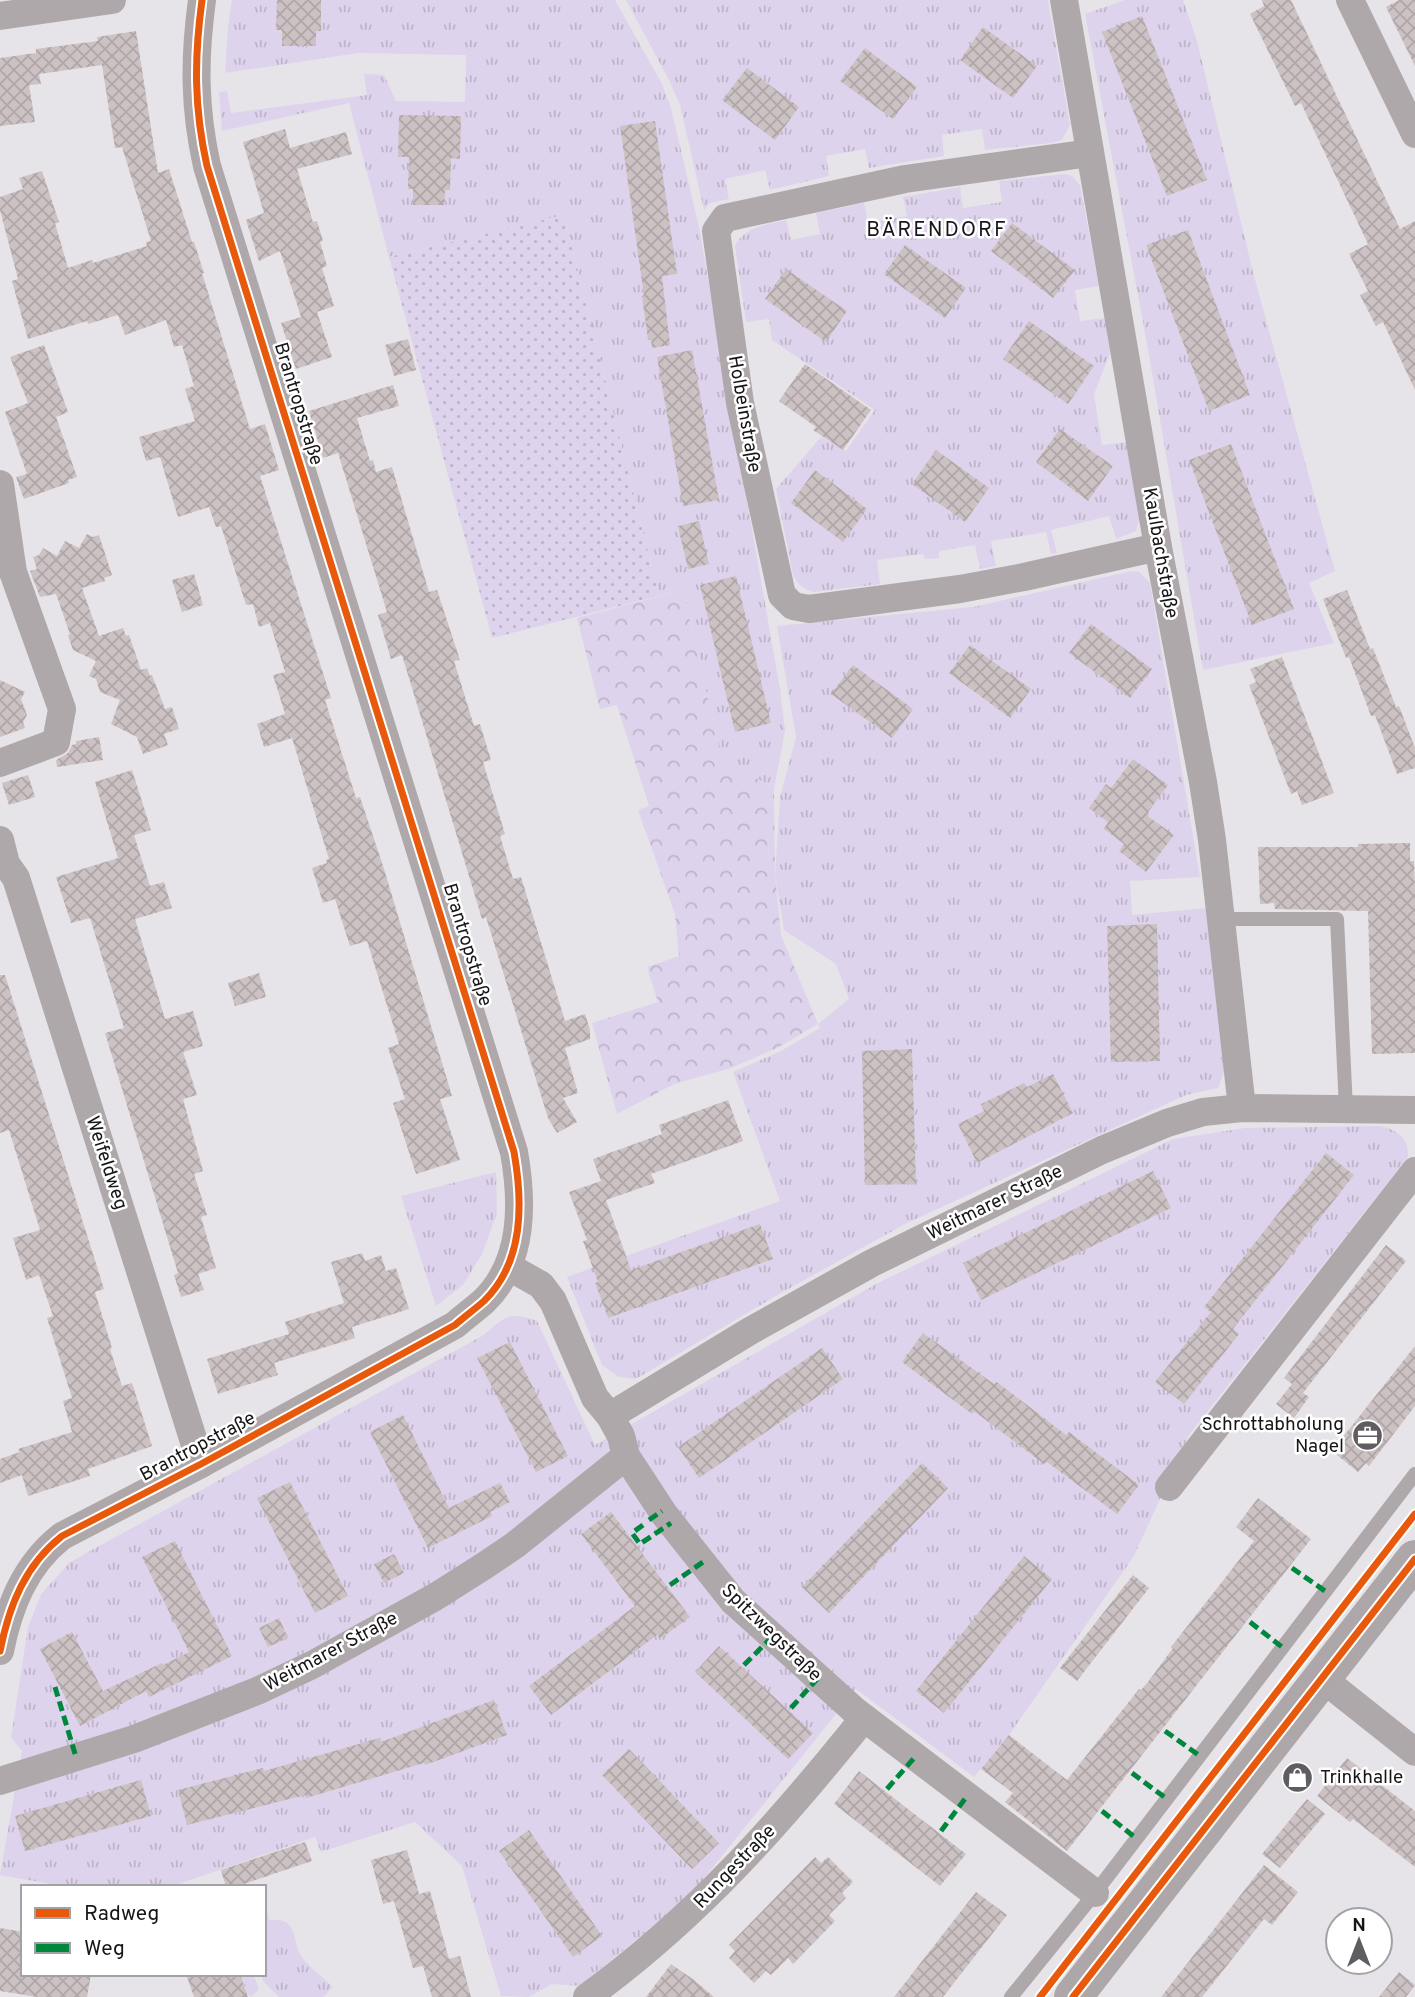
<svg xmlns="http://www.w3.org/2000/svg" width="1415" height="1997" viewBox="0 0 1415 1997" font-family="Overpass,sans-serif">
	<defs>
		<pattern id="grass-tufts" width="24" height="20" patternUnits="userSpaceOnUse" patternTransform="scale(1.75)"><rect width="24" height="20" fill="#ded3ec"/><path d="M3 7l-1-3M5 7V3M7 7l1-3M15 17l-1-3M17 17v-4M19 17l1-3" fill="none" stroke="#beb4ca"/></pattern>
		<pattern id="forest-crowns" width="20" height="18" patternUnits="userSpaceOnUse" patternTransform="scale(1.75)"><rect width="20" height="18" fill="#ded3ec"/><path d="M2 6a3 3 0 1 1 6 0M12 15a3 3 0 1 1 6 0" fill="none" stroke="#beb4ca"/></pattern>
		<pattern id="garden-dots" width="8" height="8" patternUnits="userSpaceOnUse" patternTransform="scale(1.75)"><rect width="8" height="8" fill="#ded3ec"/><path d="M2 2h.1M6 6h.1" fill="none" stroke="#beb4ca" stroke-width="1.8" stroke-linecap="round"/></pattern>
		<pattern id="building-cross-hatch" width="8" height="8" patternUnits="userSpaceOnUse" patternTransform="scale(1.75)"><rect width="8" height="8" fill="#cdc2c3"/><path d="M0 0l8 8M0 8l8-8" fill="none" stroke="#afa6a7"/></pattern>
	</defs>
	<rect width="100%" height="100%" fill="#e6e4e9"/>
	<!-- grass -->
	<g fill="url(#grass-tufts)">
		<polygon points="232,0 615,0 661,82 671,108 699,227 780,689 785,731 774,789 721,756 683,590 659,596 564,215 389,257 349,103 222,131 219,92 227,91 231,113 367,95 364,74 384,75 396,101 465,102 466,55 358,53 225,73 228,27"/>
		<polygon points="626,0 1048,0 1070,125 1062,140 1051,143 985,150 982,129 942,135 944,156 869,168 865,149 826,156 829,176 770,190 765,170 725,179 729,199 710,203 704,210 680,105 669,80"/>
		<polygon points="1125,0 1183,0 1197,41 1254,276 1335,571 1309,583 1334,643 1203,670 1146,338 1085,14"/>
		<path d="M 1064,174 L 1072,176 L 1080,185 L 1099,286 L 1075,290 L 1080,321 L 1105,318 L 1110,353 L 1094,394 L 1102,445 L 1128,442 L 1141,514 L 1136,531 L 1116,539 L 1109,516 L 1051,530 L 1057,553 L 1051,554 L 1046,532 L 991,541 L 996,566 L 980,569 L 975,545 L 939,551 L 939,558 L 925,559 L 923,554 L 877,560 L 880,584 L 814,592 C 803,589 798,585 793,575 L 776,489 L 821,437 L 846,451 L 875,410 L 772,340 L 769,319 L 746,322 L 735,246 C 745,226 766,225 786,220 L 791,240 L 820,234 L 816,213 L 864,203 L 868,223 L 907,216 L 903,197 L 960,187 L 963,208 L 1002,202 L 999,181 Z"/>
		<polygon points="1132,571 1139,572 1150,583 1200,877 1130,881 1132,915 1206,908 1224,1072 1218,1088 1186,1095 905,1224 774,1297 636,1379 619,1377 602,1365 567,1277 780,1201 733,1072 781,1051 820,1028 818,1024 849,999 836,964 784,930 775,875 780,797 796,737 777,626 973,607"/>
		<path d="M 1380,1126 C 1397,1130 1409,1137 1408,1157 L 1189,1435 L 1134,1556 L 1009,1735 L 974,1777 L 856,1689 L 689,1897 L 579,1986 L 552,1984 L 529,1997 L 501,1996 L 462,1866 L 415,1822 L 321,1852 L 315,1837 L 170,1887 L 68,1887 L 0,1875 L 22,1751 L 11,1738 L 28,1627 L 41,1594 L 70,1562 L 482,1336 C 504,1318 509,1310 537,1321 L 595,1445 L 876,1284 L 1173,1139 L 1245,1128 Z"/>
		<polygon points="496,1172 497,1213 482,1254 463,1285 436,1306 401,1196"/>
		<path d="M 265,1903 L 269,1920 C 297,1917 292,1936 300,1954 C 307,1966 323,1977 333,1987 L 323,1997 L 279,1997 L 263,1981 L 261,1974 L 264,1974 Z"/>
		<polygon points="240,1974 253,1974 259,1989 251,1997 247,1993"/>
	</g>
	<!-- forest -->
	<polygon fill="url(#forest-crowns)" points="683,590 721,756 774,789 775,875 781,935 818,1024 779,1047 731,1068 674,1084 617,1114 592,1023 658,1002 647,967 679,956 675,914 638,810 649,806 617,705 600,709 577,618"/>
	<!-- garden -->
	<polygon fill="url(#garden-dots)" points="564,215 659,596 492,638 389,257"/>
	<!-- building -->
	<g fill="url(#building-cross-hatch)">
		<polygon points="277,0 321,0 321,31 316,31 316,46 282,46 282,30 276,30"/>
		<polygon points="1262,0 1291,0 1400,229 1415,221 1415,390 1383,322 1376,326 1360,295 1368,291 1349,254 1368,244 1301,103 1295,106 1250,14 1264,6"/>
		<polygon points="1399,0 1415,0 1415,66 1386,7"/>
		<polygon points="1142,16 1207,180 1167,196 1102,32"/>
		<polygon points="983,27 1037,66 1013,98 960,60"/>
		<polygon points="136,31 158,173 169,169 192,242 194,242 204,273 202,273 250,429 265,424 279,470 260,476 331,698 325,700 356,798 360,797 384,869 452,1096 440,1099 460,1160 416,1174 393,1103 405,1099 388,1048 399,1044 367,941 350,946 335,899 323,903 312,868 327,863 326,860 329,859 292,738 264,747 257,724 285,714 273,675 285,672 270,623 259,627 253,604 246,605 221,526 216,527 209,507 178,517 160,457 146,461 139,437 195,421 185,389 194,386 182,345 174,347 166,320 125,335 118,315 88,324 87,321 28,339 12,281 18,279 0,210 0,197 23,189 19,178 42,171 59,222 55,223 68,268 92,260 93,263 147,246 146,242 151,241 122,147 115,148 102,65 39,74 41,84 29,85 35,122 0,126 0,58 36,53 36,49 98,41 97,37"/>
		<polygon points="865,48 917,87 893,119 840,81"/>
		<polygon points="747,68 799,107 775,140 722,100"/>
		<polygon points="399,115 461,116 460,159 451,158 450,190 445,190 444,205 413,205 413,189 408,189 409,157 398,157"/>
		<polygon points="655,121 677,274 662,276 670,345 652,348 651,340 648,340 642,296 644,295 620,126"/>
		<polygon points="285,129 290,148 346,132 352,154 297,169 313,222 317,221 323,241 320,242 327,266 322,268 334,306 317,312 332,357 296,369 281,323 301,317 280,251 259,261 246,220 264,213 243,142"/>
		<polygon points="1012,223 1075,270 1053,298 991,251"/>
		<polygon points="1188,230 1250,395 1209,411 1146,245"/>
		<polygon points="905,245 966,288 945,318 884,274"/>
		<polygon points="786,269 847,311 826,342 765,299"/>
		<polygon points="1029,321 1094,366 1068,404 1003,359"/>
		<polygon points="408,339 416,370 394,376 385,345"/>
		<polygon points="44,345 68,412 56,417 77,477 68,480 69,483 24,499 16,477 27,474 5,412 28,403 10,357"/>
		<polygon points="692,350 719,500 683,506 657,357"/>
		<polygon points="805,364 871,410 843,450 813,430 816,427 779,401"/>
		<polygon points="393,385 399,406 357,418 370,461 373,460 376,472 392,467 429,592 437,590 460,660 454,661 474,726 480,724 491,760 483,762 505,834 500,836 513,879 521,877 565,1021 585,1014 590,1030 590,1039 565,1048 578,1093 563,1098 577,1122 557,1133 548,1118 486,917 482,919 402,655 391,659 378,615 387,612 338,453 323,458 309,411"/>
		<polygon points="1060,429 1113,466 1088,501 1036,462"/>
		<polygon points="1231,444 1294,609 1252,625 1189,460"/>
		<polygon points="936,450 989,488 965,522 912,484"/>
		<polygon points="815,470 867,509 843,542 791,503"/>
		<polygon points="699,521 709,564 688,569 678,526"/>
		<polygon points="87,534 93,537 99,535 112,575 104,578 105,581 82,588 99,636 123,628 126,636 129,635 141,670 147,668 150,676 152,675 165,709 172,707 179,729 164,734 168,745 143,754 137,737 111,724 120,700 100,692 96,679 89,676 96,661 73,650 68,635 70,634 56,594 40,597 30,571 37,569 33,557 39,555 43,548 57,556 65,541 79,548"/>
		<polygon points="194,574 203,605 182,612 172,580"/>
		<polygon points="736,576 771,723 735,732 700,585"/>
		<polygon points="1347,590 1370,649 1373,648 1396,707 1399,706 1415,748 1415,768 1397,774 1375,715 1371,716 1349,657 1346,658 1323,599"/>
		<polygon points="1091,624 1152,669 1130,698 1069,653"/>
		<polygon points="970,645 1031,689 1010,718 949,673"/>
		<polygon points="1282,657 1334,793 1302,805 1297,791 1291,794 1249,685 1256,682 1250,669"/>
		<polygon points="853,665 913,709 892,738 831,694"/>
		<polygon points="0,680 25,692 21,699 27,715 23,722 25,728 0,737"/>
		<polygon points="99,737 103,760 57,767 56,760 68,753 72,745 76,744 76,741"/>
		<polygon points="1133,759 1168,785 1146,815 1174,835 1146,872 1119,851 1124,844 1104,829 1108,822 1089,808 1106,784 1111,788"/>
		<polygon points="132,770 151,830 134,835 150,886 164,882 172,908 135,919 165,1019 193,1011 203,1046 183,1052 197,1095 183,1099 203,1171 194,1174 207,1215 201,1217 216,1268 198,1274 204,1290 181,1297 174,1275 178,1273 105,1033 124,1028 90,918 71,923 56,877 118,858 95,782"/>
		<polygon points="28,775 35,797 9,805 2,783"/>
		<polygon points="1410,843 1410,861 1414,861 1415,890 1415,1053 1372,1054 1368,911 1275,909 1274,903 1260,904 1258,847 1358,847 1358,844"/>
		<polygon points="1157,924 1160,1061 1111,1062 1107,926"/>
		<polygon points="259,973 266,997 235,1006 228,983"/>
		<polygon points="0,975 5,975 104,1289 95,1292 112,1348 110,1349 122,1386 132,1383 152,1446 88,1469 90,1476 28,1496 22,1475 0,1483 0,1459 20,1452 18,1449 72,1432 63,1401 72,1398 47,1318 53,1316 39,1275 26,1280 13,1238 40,1230 9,1130 0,1133"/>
		<polygon points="912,1049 916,1184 865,1185 862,1051"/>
		<polygon points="1053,1074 1073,1113 977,1163 958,1124 984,1111 981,1104 1024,1083 1027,1087"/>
		<polygon points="728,1100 743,1141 651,1174 655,1183 606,1200 631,1270 760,1224 773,1259 608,1318 595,1283 598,1282 583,1241 587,1240 569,1192 601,1181 593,1159 662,1134 659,1125"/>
		<polygon points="1326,1153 1354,1175 1233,1329 1239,1334 1184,1404 1155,1382 1211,1312 1204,1307"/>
		<polygon points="1153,1171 1171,1208 981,1300 963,1263"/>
		<polygon points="1386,1245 1406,1261 1303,1393 1309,1397 1294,1418 1276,1404 1292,1384 1284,1378"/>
		<polygon points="362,1253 365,1261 381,1255 386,1271 396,1268 409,1309 352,1327 355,1338 274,1363 278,1375 218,1394 207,1359 289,1334 285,1322 344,1303 331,1262"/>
		<polygon points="923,1333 994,1384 997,1382 1066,1435 1069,1432 1139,1485 1117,1514 1047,1462 1044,1464 974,1411 972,1414 902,1362"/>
		<polygon points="510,1342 568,1456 536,1472 477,1358"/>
		<polygon points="1415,1346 1415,1406 1369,1466 1366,1463 1358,1472 1337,1455 1344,1446 1339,1442"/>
		<polygon points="822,1348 843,1379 699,1478 678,1447"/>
		<polygon points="403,1415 449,1508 500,1483 510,1502 490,1512 492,1516 428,1548 370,1432"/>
		<polygon points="922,1463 948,1488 829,1613 802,1587"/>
		<polygon points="290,1482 348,1596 315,1613 257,1498"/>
		<polygon points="1258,1498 1311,1539 1067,1851 1005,1802 1013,1793 981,1769 1009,1735 1067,1780 1139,1689 1141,1690 1148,1682 1173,1648 1171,1647 1254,1541 1236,1527"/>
		<polygon points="611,1512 690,1617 660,1639 657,1635 551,1715 529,1686 635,1606 581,1534"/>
		<polygon points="175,1541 232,1656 149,1697 146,1691 80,1726 40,1649 72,1632 103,1691 162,1663 163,1665 189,1652 142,1557"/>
		<polygon points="394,1554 404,1573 384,1583 374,1564"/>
		<polygon points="1024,1556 1052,1579 944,1713 916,1691"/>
		<polygon points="1133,1575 1149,1588 1077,1681 1060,1668"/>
		<polygon points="279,1618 288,1638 268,1647 259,1628"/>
		<polygon points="719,1646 813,1733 788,1759 695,1672"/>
		<polygon points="494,1700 507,1735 425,1765 424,1763 306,1798 305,1795 187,1825 178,1790 263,1768 264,1771 380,1738 381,1742"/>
		<polygon points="629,1749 719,1843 692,1869 602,1775"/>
		<polygon points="1347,1758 1415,1811 1415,1867 1353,1819 1350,1822 1317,1796"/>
		<polygon points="859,1771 966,1854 940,1886 834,1804"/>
		<polygon points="141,1780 151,1816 25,1851 15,1816"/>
		<polygon points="1307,1799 1325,1814 1280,1868 1262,1854"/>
		<polygon points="529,1830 602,1936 573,1957 499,1851"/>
		<polygon points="305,1842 312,1861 235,1887 226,1887 221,1870"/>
		<polygon points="407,1850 419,1894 430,1891 449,1959 460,1956 471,1997 432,1997 423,1966 413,1968 394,1901 383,1904 371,1860"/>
		<polygon points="815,1857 821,1863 828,1857 853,1882 842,1893 846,1898 829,1915 835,1921 793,1964 788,1958 771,1975 766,1971 754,1983 729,1958 735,1951 729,1945"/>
		<polygon points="1264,1865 1298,1892 1272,1925 1264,1919 1202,1997 1161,1997"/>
		<polygon points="976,1892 1007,1915 943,1997 894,1997"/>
		<polygon points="0,1928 23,1932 23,1974 91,1974 87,1997 37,1997 0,1991"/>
		<polygon points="671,1964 694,1980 714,1997 646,1997"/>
		<polygon points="1399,1972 1415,1985 1406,1997 1379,1997"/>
		<polygon points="186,1974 240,1974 248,1997 194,1997"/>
	</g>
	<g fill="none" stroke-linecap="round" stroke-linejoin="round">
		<!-- service -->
		<g stroke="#afa8aa" stroke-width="14">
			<polyline points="1221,919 1337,919 1346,1109"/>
			<polyline points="1011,1997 1095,1893 1415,1474"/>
		</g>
		<!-- minor -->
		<g stroke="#afa8aa" stroke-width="28">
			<polyline points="1064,0 1158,547 1203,782 1212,840 1242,1108"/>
			<polyline points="1350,0 1415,134"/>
			<polyline points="0,16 112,0"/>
			<polyline points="1090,153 905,179 725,218 716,231 740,403 782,595 793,606 809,609 960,589 1024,577 1158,547"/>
			<polyline points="0,484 13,572 62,709 56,742 0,763"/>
			<polyline points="0,840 6,864 16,878 201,1464"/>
			<polyline points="509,1267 541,1285 553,1301 595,1398 610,1416 621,1436 626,1456 664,1514 733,1601 855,1711 1095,1893"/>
			<polyline points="610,1416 750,1331 872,1263 1102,1150 1167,1123 1203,1112 1242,1108 1415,1110"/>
			<polyline points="1169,1487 1415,1171"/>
			<path d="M 0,1651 C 9,1606 25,1565 62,1536 L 201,1464 L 455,1325 C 464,1317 475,1309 484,1301 C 524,1262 523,1203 514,1152 L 207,166 C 194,108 194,59 202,0"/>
			<polyline points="1323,1679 1415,1752"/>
			<polyline points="0,1781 134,1739 257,1691 312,1665 435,1597 484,1566 515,1545 626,1456"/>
			<path d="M 587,1997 C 697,1917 779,1824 864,1718"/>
		</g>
		<!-- secondary -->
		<polyline stroke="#aea7a9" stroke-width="38" points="1073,1997 1415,1559"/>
		<!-- tram -->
		<polyline stroke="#aaa7a9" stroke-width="2" points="1067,1997 1415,1552"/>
		<!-- quiet -->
		<g stroke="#00873e" stroke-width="5" stroke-dasharray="10 5" stroke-linecap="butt">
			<polyline points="649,1520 662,1511"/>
			<polyline points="643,1525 632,1533 640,1544 671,1523"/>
			<polyline points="1292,1568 1325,1591"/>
			<polyline points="670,1585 703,1562"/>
			<polyline points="1250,1622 1282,1647"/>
			<polyline points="744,1665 772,1637"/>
			<polyline points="55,1687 76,1757"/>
			<polyline points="791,1708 818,1678"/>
			<polyline points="1165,1731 1200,1756"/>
			<polyline points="1132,1773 1167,1799"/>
			<polyline points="887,1789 915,1757"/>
			<polyline points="1102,1811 1137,1839"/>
			<polyline points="941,1831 967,1796"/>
		</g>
		<defs>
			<g id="cycleway">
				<path d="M 0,1651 C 9,1606 25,1565 62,1536 L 201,1464 L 455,1325 C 464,1317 475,1309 484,1301 C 524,1262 523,1203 514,1152 L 207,166 C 194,108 194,59 202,0"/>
				<polyline points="1040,1997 1415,1514"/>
				<polyline points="1073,1997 1415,1559"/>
			</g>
		</defs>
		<!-- cycleway casing -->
		<use href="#cycleway" stroke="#fff" stroke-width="11"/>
		<!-- cycleway -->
		<use href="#cycleway" stroke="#e8590c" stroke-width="7"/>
	</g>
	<!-- icons -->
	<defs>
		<symbol id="office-disc" viewBox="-11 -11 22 22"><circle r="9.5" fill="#5f5d61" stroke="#fff"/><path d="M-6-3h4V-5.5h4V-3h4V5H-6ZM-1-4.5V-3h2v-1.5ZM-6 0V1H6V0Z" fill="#fff"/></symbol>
		<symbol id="shop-disc" viewBox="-11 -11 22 22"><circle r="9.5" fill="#5f5d61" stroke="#fff"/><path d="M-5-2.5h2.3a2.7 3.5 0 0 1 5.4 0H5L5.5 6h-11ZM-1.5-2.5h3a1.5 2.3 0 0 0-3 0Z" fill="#fff"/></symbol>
	</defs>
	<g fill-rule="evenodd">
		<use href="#office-disc" x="1350" y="1418" width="35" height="35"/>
		<use href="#shop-disc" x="1280" y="1760" width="35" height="35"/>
	</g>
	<g text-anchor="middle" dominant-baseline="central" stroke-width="5" stroke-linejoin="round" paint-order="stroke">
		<!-- street labels -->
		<g font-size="19" fill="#161518" stroke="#fff">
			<text transform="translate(298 404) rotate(73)">Brantropstraße</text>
			<text transform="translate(744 414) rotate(80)">Holbeinstraße</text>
			<text transform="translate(1160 553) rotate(80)">Kaulbachstraße</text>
			<text transform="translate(467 945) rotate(73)">Brantropstraße</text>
			<text transform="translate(106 1163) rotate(72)">Weifeldweg</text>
			<text transform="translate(995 1203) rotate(-26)">Weitmarer Straße</text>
			<text transform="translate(198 1447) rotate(-28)">Brantropstraße</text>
			<text transform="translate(771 1633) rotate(44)">Spitzwegstraße</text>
			<text transform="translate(331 1652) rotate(-28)">Weitmarer Straße</text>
			<text transform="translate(735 1867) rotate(-46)">Rungestraße</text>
		</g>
		<!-- poi labels -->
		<g font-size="19" fill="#161518" stroke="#fff" text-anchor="end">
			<text x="1344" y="1425">Schrottabholung<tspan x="1344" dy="22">Nagel</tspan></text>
			<text x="1320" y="1778" text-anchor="start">Trinkhalle</text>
		</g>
		<!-- neighbourhood labels -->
		<g font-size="21" letter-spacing="2" fill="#161518" stroke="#fff">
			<text x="937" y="230">BÄRENDORF</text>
		</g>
	</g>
	<!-- legend -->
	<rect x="21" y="1885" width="245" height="91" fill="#ffffff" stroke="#a2a1a3" stroke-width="2"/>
	<rect x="35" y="1908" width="35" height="10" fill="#e8590c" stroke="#a2a1a3" stroke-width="2"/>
	<text x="84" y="1920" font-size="21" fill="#161518">Radweg</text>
	<rect x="35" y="1943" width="35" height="10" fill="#00873e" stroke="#a2a1a3" stroke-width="2"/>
	<text x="84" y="1955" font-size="21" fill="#161518">Weg</text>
	<!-- north arrow -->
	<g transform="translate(1359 1941)"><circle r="33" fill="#ffffff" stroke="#a2a1a3" stroke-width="2"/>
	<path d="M0-5L12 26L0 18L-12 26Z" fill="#5f5d61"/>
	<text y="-10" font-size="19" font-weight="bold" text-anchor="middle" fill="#161518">N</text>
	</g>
</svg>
